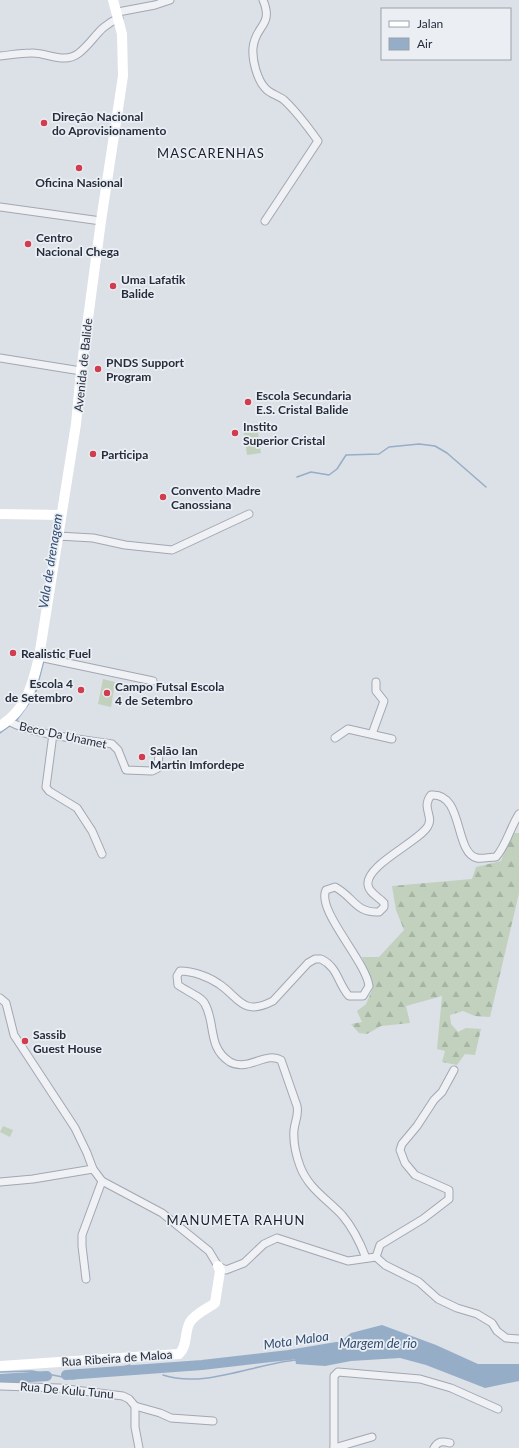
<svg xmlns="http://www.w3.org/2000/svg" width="519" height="1448" viewBox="0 0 519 1448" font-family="Lato,sans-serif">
	<defs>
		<pattern id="forest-firs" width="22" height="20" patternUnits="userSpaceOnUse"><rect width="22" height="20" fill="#c1d1bd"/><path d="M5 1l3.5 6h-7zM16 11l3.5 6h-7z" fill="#a6b4a3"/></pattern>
	</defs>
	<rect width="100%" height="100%" fill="#dce0e7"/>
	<!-- forest -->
	<polygon fill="url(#forest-firs)" points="513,833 519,833 519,893 490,1017 475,1016 463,1011 450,1015 451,1024 458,1032 466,1028 481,1029 475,1055 465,1054 457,1065 442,1062 445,1051 437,1049 442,996 406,1006 410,1023 381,1026 367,1034 359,1033 351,1024 362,1022 357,1011 366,1004 373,988 362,957 379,957 404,930 396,910 392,886 472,879 476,867 501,861"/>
	<!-- green -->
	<g fill="#c1d1bd">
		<polygon points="257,426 261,453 247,455 243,428"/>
		<polygon points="103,679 115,682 111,707 98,704"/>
		<polygon points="3,1126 13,1130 10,1137 0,1132"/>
	</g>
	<!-- water -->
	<polygon fill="#96adc8" points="382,1325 436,1345 478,1364 519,1364 519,1381 485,1388 426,1365 400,1358 351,1361 325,1366 296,1364 295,1358 333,1348 351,1333"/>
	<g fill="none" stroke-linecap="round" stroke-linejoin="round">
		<!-- stream -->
		<g stroke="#96adc8" stroke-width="1.5">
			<polyline points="83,400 87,378"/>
			<polyline points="297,477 311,472 329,475 337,469 346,455 379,454 389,447 419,444 435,446 447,453 486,487"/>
			<polyline points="16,721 35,695 44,660"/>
			<polyline points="0,733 11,725"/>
			<polyline points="123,1367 130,1365"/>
			<polyline points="0,1372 32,1371 73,1379 81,1377"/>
			<path d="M 163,1375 C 204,1389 256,1363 297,1360"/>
		</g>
		<!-- river -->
		<g stroke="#96adc8" stroke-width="10">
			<polyline points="66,1375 202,1365 289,1355 337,1347"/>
			<polyline points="0,1379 47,1376"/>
		</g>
		<defs>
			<g id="street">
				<path d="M 263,0 C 274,26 255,25 253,48 C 252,60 257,80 266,89 C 271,94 279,96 284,100 C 297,112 308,127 318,141 L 265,221"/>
				<polyline points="118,12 155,5 170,0"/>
				<path d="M 0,56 C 10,55 21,53 31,53 C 47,52 64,65 79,53 C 95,40 98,27 119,18"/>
				<polyline points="0,207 101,221"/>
				<polyline points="0,358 81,371"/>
				<polyline points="58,536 93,538 125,545 172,550 249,514"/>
				<polyline points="39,657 153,681"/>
				<path d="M 8,721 C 34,735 82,739 112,744 L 118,750 L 126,770 L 152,771 L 158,768 L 159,752"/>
				<polyline points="53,734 46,787 49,791 77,808 92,831 102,854"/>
				<polyline points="372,734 384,701 376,691 376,682"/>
				<polyline points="335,738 348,729 392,739"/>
				<polyline points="0,998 6,1003 14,1035 75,1128 87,1153 93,1169 102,1181 162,1213 209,1251 218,1266 226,1270 244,1263 264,1244 277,1238 348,1261 376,1257 385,1265 419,1282 438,1299 457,1308 477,1314 492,1323 497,1331 506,1338 519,1339"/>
				<polyline points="0,1182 33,1179 93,1169"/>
				<polyline points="376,1257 380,1245 423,1219 449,1199 449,1190 415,1175 405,1163 400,1150 402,1144 417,1126 434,1100 442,1092 454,1070"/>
				<path d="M 366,1258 C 360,1242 353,1228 342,1215 C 327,1199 308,1188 300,1166 C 296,1155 293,1142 294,1130 C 295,1121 299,1115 297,1106 L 281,1060 C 266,1051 248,1072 230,1062 C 207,1047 216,1024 205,1004 C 202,997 186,991 178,985 L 177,976 L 180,971 C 193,971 209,977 219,984 C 239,997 242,1017 273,1001 L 308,963 L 315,959 L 321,959 C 338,967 338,984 349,996 L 363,996 L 369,986 C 366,961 316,910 326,890 L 335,887 C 354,897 355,913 379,912 L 384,907 L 384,903 C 379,897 369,893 368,885 C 365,865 419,842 428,826 C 434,816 421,808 431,795 C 464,792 454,853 477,858 C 482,859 490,857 496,857 C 506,846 510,828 519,814"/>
				<polyline points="86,1279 82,1246 82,1235 102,1181"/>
				<polyline points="0,1386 59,1388 123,1396 129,1399 135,1406 135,1427 139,1448"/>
				<polyline points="135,1406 160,1413 171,1418 213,1421"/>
				<polyline points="334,1448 334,1376 338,1372 420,1379 451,1388 498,1409"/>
				<polyline points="334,1448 372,1437"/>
				<path d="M 434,1448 C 438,1441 442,1441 450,1443"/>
			</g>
		</defs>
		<!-- street casing -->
		<use href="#street" stroke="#a2a7b1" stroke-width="9"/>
		<!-- street -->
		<use href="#street" stroke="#eff1f5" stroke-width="7"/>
		<!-- secondary -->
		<g stroke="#fff" stroke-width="10">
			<polyline points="0,514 61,515"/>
			<path d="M 0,726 C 27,709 32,686 39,657 L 76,424 L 81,371 L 101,221 L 123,76 L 122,34 L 113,0"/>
			<path d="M 0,1366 L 179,1354 C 188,1346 184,1332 190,1322 C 196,1313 207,1309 215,1303 L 220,1271 L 218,1266"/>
		</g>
	</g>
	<!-- markers -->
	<g fill="#d13c4f" stroke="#ebeff4" stroke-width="1.5">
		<circle cx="44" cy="123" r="4"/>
		<circle cx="79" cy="168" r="4"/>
		<circle cx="28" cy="244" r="4"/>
		<circle cx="113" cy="286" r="4"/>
		<circle cx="98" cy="369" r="4"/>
		<circle cx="248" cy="402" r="4"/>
		<circle cx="235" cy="433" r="4"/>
		<circle cx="93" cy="454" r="4"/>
		<circle cx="163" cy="497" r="4"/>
		<circle cx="13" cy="653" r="4"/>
		<circle cx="81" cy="690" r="4"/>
		<circle cx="107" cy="693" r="4"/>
		<circle cx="142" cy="757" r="4"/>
		<circle cx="25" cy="1041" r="4"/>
	</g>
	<g text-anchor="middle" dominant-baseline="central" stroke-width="3.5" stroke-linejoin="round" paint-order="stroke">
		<!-- poi labels -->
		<g font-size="12" font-weight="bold" fill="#262e3d" stroke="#ebeff4" text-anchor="start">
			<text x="52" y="116">Direção Nacional<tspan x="52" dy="14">do Aprovisionamento</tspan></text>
			<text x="79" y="182" text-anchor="middle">Oficina Nasional</text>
			<text x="36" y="237">Centro<tspan x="36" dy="14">Nacional Chega</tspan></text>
			<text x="121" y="279">Uma Lafatik<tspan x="121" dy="14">Balide</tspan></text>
			<text x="106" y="362">PNDS Support<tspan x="106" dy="14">Program</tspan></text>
			<text x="256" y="395">Escola Secundaria<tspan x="256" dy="14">E.S. Cristal Balide</tspan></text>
			<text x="243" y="426">Instito<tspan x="243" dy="14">Superior Cristal</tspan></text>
			<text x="101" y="454">Participa</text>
			<text x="171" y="490">Convento Madre<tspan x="171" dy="14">Canossiana</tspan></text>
			<text x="21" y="653">Realistic Fuel</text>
			<text x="73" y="683" text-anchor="end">Escola 4<tspan x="73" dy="14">de Setembro</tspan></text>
			<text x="115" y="686">Campo Futsal Escola<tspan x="115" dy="14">4 de Setembro</tspan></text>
			<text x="150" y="750">Salão Ian<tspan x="150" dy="14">Martin Imfordepe</tspan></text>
			<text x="33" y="1034">Sassib<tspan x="33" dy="14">Guest House</tspan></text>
		</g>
		<!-- street labels -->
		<g font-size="12" fill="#262e3d" stroke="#ebeff4">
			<text transform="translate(83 365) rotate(-84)">Avenida de Balide</text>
			<text transform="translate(63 735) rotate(12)">Beco Da Unamet</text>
			<text transform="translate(117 1358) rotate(-4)">Rua Ribeira de Maloa</text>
			<text transform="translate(67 1390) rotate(5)">Rua De Kulu Tunu</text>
		</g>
		<!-- neighbourhood labels -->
		<g font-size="13" letter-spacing="1" fill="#181f2e" stroke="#ebeff4">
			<text x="211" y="153">MASCARENHAS</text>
			<text x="236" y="1220">MANUMETA RAHUN</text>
		</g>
		<!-- water labels -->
		<g font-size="13" font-style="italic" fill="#2f4b72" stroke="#ebeff4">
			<text transform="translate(50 561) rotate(-81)">Vala de drenagem</text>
			<text transform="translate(296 1340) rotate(-8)">Mota Maloa</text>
			<text x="378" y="1343">Margem de rio</text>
		</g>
	</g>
	<!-- legend -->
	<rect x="381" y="8" width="130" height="52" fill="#ebeff4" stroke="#9ca2ab"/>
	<rect x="389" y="21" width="20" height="6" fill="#ffffff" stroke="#9ca2ab"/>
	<text x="417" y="28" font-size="12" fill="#262e3d">Jalan</text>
	<rect x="389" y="38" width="20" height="12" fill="#96adc8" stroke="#9ca2ab"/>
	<text x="417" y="48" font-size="12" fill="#262e3d">Air</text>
</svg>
